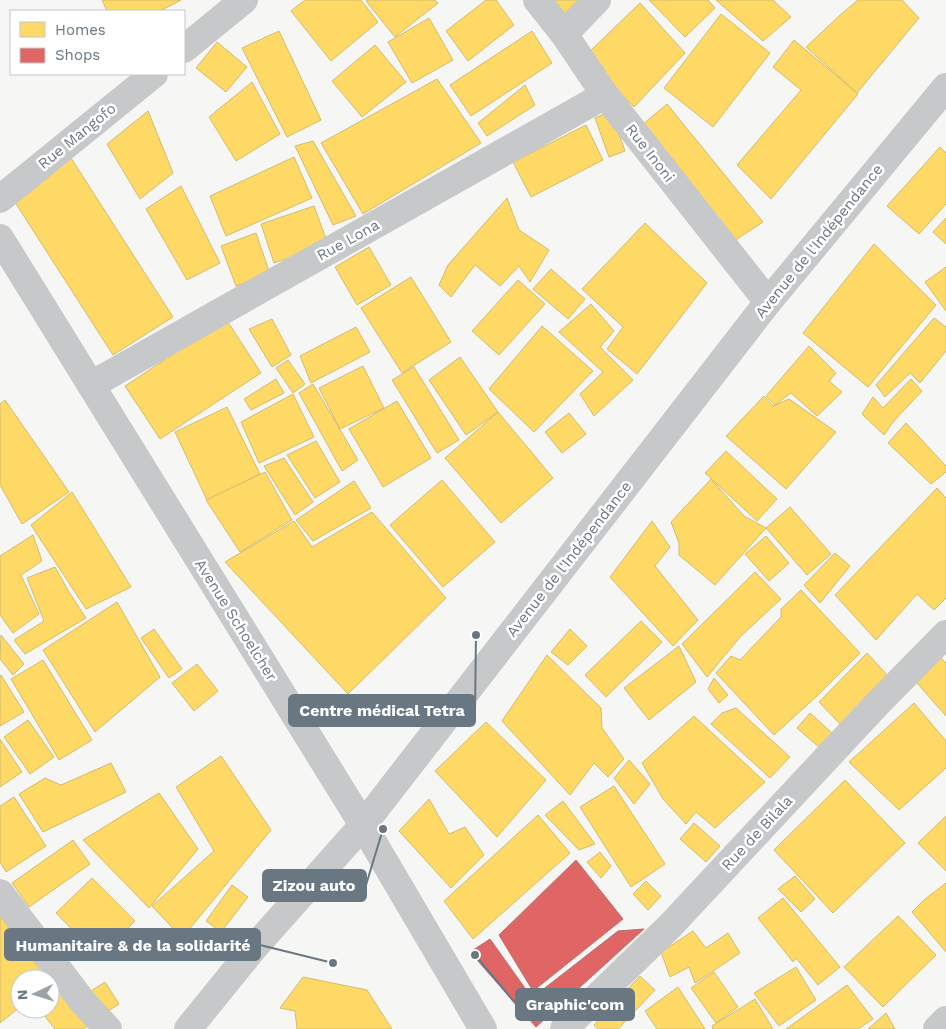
<svg xmlns="http://www.w3.org/2000/svg" width="946" height="1029" viewBox="0 0 946 1029" font-family="'Work Sans',sans-serif">
	<rect width="100%" height="100%" fill="#f6f6f5"/>
	<!-- homes -->
	<g fill="#ffd966" stroke="#d2bc6e">
		<polygon points="102,0 181,0 160,11 107,11"/>
		<polygon points="305,0 361,0 378,22 331,61 291,11"/>
		<polygon points="368,0 435,0 438,3 395,37 366,1"/>
		<polygon points="486,0 496,0 514,25 468,61 446,31"/>
		<polygon points="553,0 583,0 565,15"/>
		<polygon points="649,0 708,0 715,8 685,37"/>
		<polygon points="716,0 773,0 791,17 763,41"/>
		<polygon points="858,0 902,0 919,18 857,93 806,47 839,16"/>
		<polygon points="640,3 685,53 634,107 585,56"/>
		<polygon points="721,14 770,53 713,127 664,88"/>
		<polygon points="429,18 453,60 412,83 388,42"/>
		<polygon points="279,31 321,120 287,137 242,48"/>
		<polygon points="532,31 552,63 471,116 450,85"/>
		<polygon points="794,40 858,94 771,199 737,165 801,90 773,67"/>
		<polygon points="217,42 247,67 226,92 196,68"/>
		<polygon points="375,45 406,82 362,117 332,81"/>
		<polygon points="437,79 481,143 363,214 321,143"/>
		<polygon points="252,82 280,134 236,161 209,117"/>
		<polygon points="525,85 535,105 487,136 478,123"/>
		<polygon points="667,104 763,222 725,247 642,125"/>
		<polygon points="148,111 173,173 140,199 107,144"/>
		<polygon points="611,111 625,151 609,157 595,118"/>
		<polygon points="586,125 603,160 531,197 513,162"/>
		<polygon points="313,141 356,216 333,225 295,146"/>
		<polygon points="940,147 946,153 946,204 919,234 887,206"/>
		<polygon points="294,157 312,198 226,236 210,196"/>
		<polygon points="71,158 173,317 113,355 11,196"/>
		<polygon points="181,186 220,263 187,280 146,209"/>
		<polygon points="507,198 519,230 549,250 530,282 519,266 500,286 475,265 451,297 439,285 448,265"/>
		<polygon points="314,206 328,244 274,263 261,224"/>
		<polygon points="946,218 946,244 933,232"/>
		<polygon points="645,223 707,283 637,374 607,349 623,327 582,289"/>
		<polygon points="256,233 270,274 236,286 221,246"/>
		<polygon points="874,244 936,305 868,387 803,333"/>
		<polygon points="369,247 391,285 357,305 335,267"/>
		<polygon points="946,267 946,311 925,282"/>
		<polygon points="551,269 585,299 568,319 533,289"/>
		<polygon points="411,277 451,342 402,373 361,308"/>
		<polygon points="518,280 545,304 499,355 472,331"/>
		<polygon points="591,304 614,331 600,347 633,380 594,416 580,394 603,372 559,332"/>
		<polygon points="934,318 946,327 946,351 920,383 910,373 885,397 876,385"/>
		<polygon points="226,319 261,373 160,439 125,386"/>
		<polygon points="272,319 291,355 272,367 249,329"/>
		<polygon points="542,326 593,371 534,432 489,389"/>
		<polygon points="356,327 370,352 311,383 300,356"/>
		<polygon points="809,346 836,373 829,381 842,392 817,416 791,393 775,405 766,396"/>
		<polygon points="460,357 498,412 466,435 429,380"/>
		<polygon points="288,360 305,384 293,393 276,368"/>
		<polygon points="363,366 384,408 340,429 319,388"/>
		<polygon points="414,367 459,440 437,453 392,380"/>
		<polygon points="276,379 284,393 251,410 244,399"/>
		<polygon points="911,379 922,391 893,422 884,435 862,414 873,397 883,408"/>
		<polygon points="313,384 358,460 342,471 299,393"/>
		<polygon points="293,394 314,437 259,463 241,422"/>
		<polygon points="764,396 773,406 789,399 836,432 786,489 726,436"/>
		<polygon points="5,400 69,492 22,524 0,485 0,404"/>
		<polygon points="397,401 431,458 383,487 349,429"/>
		<polygon points="227,407 260,474 207,500 175,432"/>
		<polygon points="498,412 553,478 501,523 445,458"/>
		<polygon points="569,413 586,434 562,453 545,432"/>
		<polygon points="906,423 946,466 946,472 931,484 888,443"/>
		<polygon points="316,441 340,482 315,498 287,455"/>
		<polygon points="726,451 777,499 757,521 705,473"/>
		<polygon points="284,458 313,502 295,515 264,466"/>
		<polygon points="265,472 292,520 240,552 206,500"/>
		<polygon points="711,479 744,516 766,528 715,585 679,555 679,543 671,522"/>
		<polygon points="442,480 495,542 443,587 390,525"/>
		<polygon points="354,481 371,508 313,541 296,520"/>
		<polygon points="937,488 946,498 946,598 934,610 917,594 876,640 835,595"/>
		<polygon points="72,492 131,587 86,609 31,525"/>
		<polygon points="790,507 831,554 807,575 766,528"/>
		<polygon points="372,512 446,598 348,694 225,562 294,521 312,547"/>
		<polygon points="652,521 670,547 655,566 698,620 673,646 610,577"/>
		<polygon points="33,535 42,561 21,575 39,614 13,633 0,615 0,556"/>
		<polygon points="766,536 789,563 769,581 745,554"/>
		<polygon points="835,553 850,566 820,603 804,585"/>
		<polygon points="55,567 69,592 86,618 25,654 14,640 44,621 27,578"/>
		<polygon points="755,572 781,599 741,636 707,677 682,644"/>
		<polygon points="801,590 860,653 817,696 774,735 716,673 731,656 740,660 781,617 781,609"/>
		<polygon points="117,602 160,677 95,732 43,650"/>
		<polygon points="641,621 662,642 606,697 585,675"/>
		<polygon points="154,629 182,669 169,678 141,638"/>
		<polygon points="570,629 587,646 568,665 551,652"/>
		<polygon points="1,635 24,664 13,675 0,659"/>
		<polygon points="679,646 696,682 649,720 624,688"/>
		<polygon points="867,653 889,677 841,725 819,702"/>
		<polygon points="547,655 601,708 602,728 624,759 608,777 594,763 570,795 502,721"/>
		<polygon points="939,656 946,663 946,716 911,676"/>
		<polygon points="43,660 92,740 59,760 11,679"/>
		<polygon points="197,664 218,691 194,711 172,683"/>
		<polygon points="1,675 24,712 0,726 0,676"/>
		<polygon points="714,678 728,695 719,703 708,689"/>
		<polygon points="914,703 946,741 946,768 899,810 849,762"/>
		<polygon points="736,708 790,757 770,778 711,724 722,713"/>
		<polygon points="810,713 833,734 820,748 797,728"/>
		<polygon points="694,716 765,782 715,828 696,812 686,824 663,799 642,763"/>
		<polygon points="28,720 54,757 30,774 4,737"/>
		<polygon points="486,722 546,780 497,837 435,771"/>
		<polygon points="0,739 22,772 0,787"/>
		<polygon points="221,756 271,830 182,938 152,906 214,851 176,787"/>
		<polygon points="629,760 650,784 634,804 614,778"/>
		<polygon points="111,763 126,792 43,832 19,794 45,778 61,785"/>
		<polygon points="845,780 905,843 833,913 774,850"/>
		<polygon points="614,786 665,864 631,887 580,807"/>
		<polygon points="159,793 198,849 149,908 83,840"/>
		<polygon points="14,797 46,846 6,872 0,862 0,806"/>
		<polygon points="429,799 449,834 465,827 484,855 451,888 399,831"/>
		<polygon points="563,801 595,844 579,850 545,815"/>
		<polygon points="538,815 570,853 473,939 444,901"/>
		<polygon points="946,816 946,871 918,843"/>
		<polygon points="694,823 720,846 706,862 680,839"/>
		<polygon points="73,840 90,864 29,907 12,883"/>
		<polygon points="600,852 611,866 601,878 587,862"/>
		<polygon points="795,876 815,899 801,912 778,889"/>
		<polygon points="92,878 135,921 99,957 56,913"/>
		<polygon points="646,881 661,896 648,910 633,894"/>
		<polygon points="946,883 946,952 912,912 925,899"/>
		<polygon points="232,885 248,897 221,932 206,921"/>
		<polygon points="783,898 840,967 818,985 796,958 793,962 758,918"/>
		<polygon points="0,916 47,979 20,979 20,1007 0,1023"/>
		<polygon points="898,916 936,955 883,1007 844,967"/>
		<polygon points="693,931 706,948 728,933 740,953 695,983 689,967 670,977 661,952"/>
		<polygon points="796,967 816,1000 779,1026 754,993"/>
		<polygon points="714,972 738,1007 716,1023 691,988"/>
		<polygon points="640,976 655,990 618,1029 598,1029 594,1025"/>
		<polygon points="303,977 367,990 392,1029 297,1029 295,1011 280,1008"/>
		<polygon points="105,982 119,1004 105,1013 91,991"/>
		<polygon points="847,985 873,1019 858,1029 786,1029"/>
		<polygon points="678,987 705,1029 657,1029 645,1011"/>
		<polygon points="59,989 88,1026 84,1029 55,1029 39,1009 50,1009 50,996"/>
		<polygon points="755,999 773,1029 713,1029 712,1026"/>
		<polygon points="886,1013 895,1029 868,1029"/>
	</g>
	<!-- shops -->
	<g fill="#e06666" stroke="#bc6b6e">
		<polygon points="576,860 623,919 533,991 499,935"/>
		<polygon points="644,929 536,1027 470,952 490,939 532,998 618,931"/>
	</g>
	<g fill="none" stroke-linecap="round" stroke-linejoin="round">
		<!-- minor -->
		<g stroke="#c7c8c9" stroke-width="28">
			<polyline points="537,0 564,34 605,95 768,302"/>
			<polyline points="564,34 597,0"/>
			<polyline points="184,49 244,0"/>
			<polyline points="0,199 154,74"/>
			<polyline points="0,238 363,825 483,1029"/>
			<polyline points="91,385 605,95"/>
			<polyline points="0,893 83,1002 108,1029"/>
			<polyline points="188,1029 252,950 363,825 768,302 946,87"/>
			<polyline points="564,1029 671,925 877,704 946,634"/>
			<polyline points="937,1029 946,1020"/>
		</g>
	</g>
	<g text-anchor="middle" dominant-baseline="central" stroke-width="5" stroke-linejoin="round" paint-order="stroke">
		<!-- street labels -->
		<g font-size="15" fill="#697782" stroke="#fff">
			<text transform="translate(77 136) rotate(-39)">Rue Mangofo</text>
			<text transform="translate(650 153) rotate(52)">Rue Inoni</text>
			<text transform="translate(348 240) rotate(-29)">Rue Lona</text>
			<text transform="translate(819 241) rotate(-51)">Avenue de l'Indépendance</text>
			<text transform="translate(569 559) rotate(-52)">Avenue de l'Indépendance</text>
			<text transform="translate(236 620) rotate(58)">Avenue Schoelcher</text>
			<text transform="translate(757 833) rotate(-47)">Rue de Bilala</text>
		</g>
	</g>
	<!-- callouts -->
	<path fill="none" stroke="#697782" stroke-width="2" d="M476 635L475 711M383 829L366 885M333 963L260 945M475 955L516 1004"/>
	<g fill="#697782" stroke="#fff" stroke-width="2">
		<circle cx="476" cy="635" r="5"/>
		<circle cx="383" cy="829" r="5"/>
		<circle cx="333" cy="963" r="5"/>
		<circle cx="475" cy="955" r="5"/>
	</g>
	<g fill="#697782" stroke="#697782" stroke-width="2">
		<rect x="289" y="695" width="186" height="31" rx="5"/>
		<rect x="263" y="870" width="103" height="31" rx="5"/>
		<rect x="5" y="929" width="255" height="31" rx="5"/>
		<rect x="516" y="989" width="118" height="31" rx="5"/>
	</g>
	<g font-size="16" text-anchor="middle" font-weight="bold" fill="#fff">
		<text x="382" y="716">Centre médical Tetra</text>
		<text x="314" y="891">Zizou auto</text>
		<text x="133" y="951">Humanitaire &amp; de la solidarité</text>
		<text x="575" y="1010">Graphic'com</text>
	</g>
	<!-- legend -->
	<rect x="10" y="10" width="175" height="65" fill="#ffffff" stroke="#c3c9cd"/>
	<rect x="20" y="22" width="25" height="15" fill="#ffd966" stroke="#c3c9cd"/>
	<text x="55" y="35" font-size="15" fill="#697782">Homes</text>
	<rect x="20" y="48" width="25" height="15" fill="#e06666" stroke="#c3c9cd"/>
	<text x="55" y="60" font-size="15" fill="#697782">Shops</text>
	<!-- north arrow -->
	<g transform="translate(35 994) rotate(266)"><circle r="24" fill="#ffffff" stroke="#c3c9cd"/>
	<path d="M0-4L9 19L0 12L-9 19Z" fill="#9aa3aa"/>
	<text y="-8" font-size="14" font-weight="bold" text-anchor="middle" fill="#697782">N</text>
	</g>
</svg>
